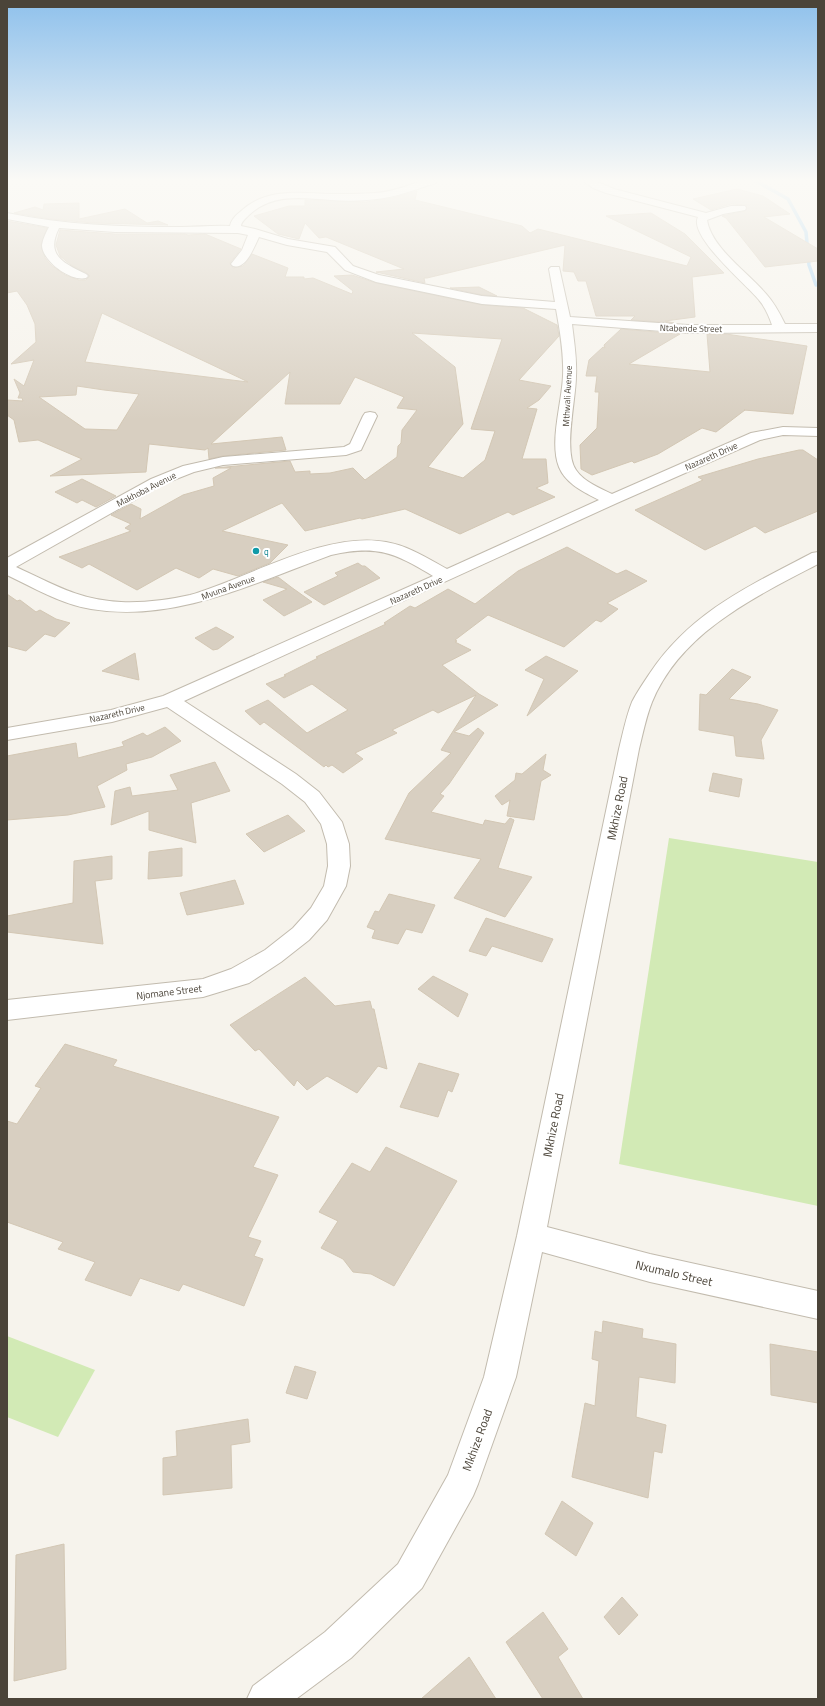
<svg xmlns="http://www.w3.org/2000/svg" width="825" height="1706" viewBox="0 0 825 1706" font-family="'Titillium Web',sans-serif">
	<rect width="100%" height="100%" fill="#f6f3ec"/>
	<!-- green -->
	<g fill="#d2eab5">
		<polygon points="669,838 818,862 818,1206 619,1164"/>
		<polygon points="7,1336 95,1370 58,1437 7,1417"/>
	</g>
	<g fill="none" stroke-linecap="round" stroke-linejoin="round">
		<!-- stream -->
		<polyline stroke="#a9d4f2" stroke-width="3.5" points="756,181 788,199 806,232 809,265 816,285"/>
	</g>
	<!-- building -->
	<g fill="#d8cfc1" stroke="#d3c7b4" fill-rule="evenodd">
		<polygon points="737,189 763,196 790,214 764,217 818,249 818,261 765,267 726,218 722,216 745,211 747,209 746,205 731,204 711,210 693,199"/>
		<polygon points="417,191 415,200 522,226 530,233 538,229 687,266 691,257 606,216 651,213 685,234 724,273 692,277 695,317 665,321 674,323 631,320 635,316 596,316 586,281 578,281 574,272 563,271 565,245 427,278 424,278 425,283 376,272 404,269 326,237 319,238 305,223 299,239 278,234 254,216 289,206 305,206 305,200 366,202 392,198"/>
		<polygon points="79,203 79,219 125,209 147,223 158,221 168,225 93,223 50,219 14,213 35,207 43,210 44,204"/>
		<path d="M 7,221 L 47,228 L 41,245 L 45,258 L 51,265 L 65,275 L 79,280 L 86,280 L 90,276 L 87,273 L 71,265 L 60,256 L 56,245 L 60,230 L 115,234 L 185,234 L 188,235 L 205,234 L 241,249 L 230,263 L 233,268 L 243,266 L 252,254 L 288,268 L 285,277 L 304,277 L 304,279 L 313,278 L 352,294 L 353,291 L 334,276 L 352,275 L 376,283 L 482,305 L 523,308 L 557,325 L 559,336 L 519,380 L 551,386 L 539,400 L 527,408 L 537,409 L 522,459 L 546,459 L 548,483 L 536,488 L 555,497 L 513,515 L 508,512 L 460,534 L 405,509 L 362,519 L 360,518 L 305,531 L 282,503 L 222,531 L 288,545 L 270,563 L 238,576 L 213,569 L 199,578 L 176,568 L 137,590 L 89,564 L 82,568 L 59,557 L 131,531 L 125,528 L 131,524 L 111,515 L 131,504 L 141,509 L 140,519 L 183,495 L 214,486 L 213,478 L 231,468 L 215,468 L 290,461 L 295,472 L 310,471 L 310,474 L 330,473 L 353,468 L 365,480 L 397,457 L 398,446 L 401,443 L 402,430 L 417,410 L 397,408 L 404,397 L 355,377 L 340,404 L 285,404 L 290,372 L 211,444 L 282,437 L 286,450 L 223,456 L 209,459 L 208,448 L 205,450 L 149,444 L 146,472 L 50,476 L 82,459 L 38,440 L 19,442 L 14,420 L 7,415 L 7,400 L 23,401 L 22,398 L 18,398 L 20,393 L 14,379 L 24,386 L 34,360 L 11,364 L 36,342 L 35,324 L 27,305 L 17,291 L 7,293 L 7,248 L 9,245 L 7,243 ZM 102,313 L 240,378 L 248,382 L 85,362 ZM 412,333 L 502,339 L 471,429 L 495,431 L 485,460 L 463,478 L 428,467 L 463,424 L 455,367 ZM 77,386 L 104,390 L 139,394 L 117,430 L 85,429 L 39,397 L 76,395 Z"/>
		<polygon points="479,287 497,296 482,295 450,288"/>
		<polygon points="621,329 680,334 629,364 710,372 707,334 726,334 807,346 793,414 744,410 745,410 716,432 702,428 658,454 634,463 632,461 592,475 581,469 580,445 597,428 599,392 595,392 597,376 586,376 589,360 603,347 605,348 604,345"/>
		<polygon points="799,450 803,450 818,460 818,511 765,533 755,526 705,550 635,510 703,480 698,477 758,459"/>
		<polygon points="82,479 116,496 96,507 82,500 77,503 55,492"/>
		<polygon points="567,547 617,574 626,570 647,581 607,603 618,609 601,622 596,620 564,647 488,615 455,640 457,641 455,642 471,650 442,665 479,694 498,705 454,732 469,736 478,728 484,733 449,784 440,794 444,796 431,812 483,825 485,820 505,824 510,818 514,820 498,868 532,877 505,917 454,898 481,859 385,839 409,793 451,753 441,750 476,695 438,713 433,710 392,730 397,733 355,753 363,759 343,773 332,765 328,767 326,765 324,767 264,722 260,725 245,711 268,700 307,733 348,710 312,684 284,698 266,684 286,676 284,675 318,658 316,657 386,624 384,623 410,606 415,608 448,589 475,604 518,571"/>
		<polygon points="358,563 362,566 365,566 380,578 324,605 304,592 338,576 335,573"/>
		<polygon points="278,577 291,587 312,602 284,616 263,600 287,589 263,582"/>
		<polygon points="7,594 17,601 20,600 36,612 40,610 56,619 70,623 55,637 45,634 26,651 7,646"/>
		<polygon points="216,627 234,637 218,649 213,650 195,638"/>
		<polygon points="135,653 139,680 102,671"/>
		<polygon points="546,656 578,671 527,716 544,679 525,670"/>
		<polygon points="732,669 751,677 729,699 758,704 778,710 761,740 764,759 736,756 734,736 699,730 700,694 706,695"/>
		<polygon points="165,727 181,741 152,757 126,764 127,770 97,786 105,807 68,815 7,820 7,756 76,743 78,758 124,746 122,742 143,733 147,736"/>
		<polygon points="546,754 543,770 551,775 541,781 534,820 507,816 510,800 502,805 495,796 515,780 516,773 522,774"/>
		<polygon points="215,762 230,791 191,803 196,843 149,830 149,811 111,825 115,791 130,787 132,796 178,790 170,775"/>
		<polygon points="713,773 742,779 739,797 709,791"/>
		<polygon points="288,815 305,831 264,852 246,834"/>
		<polygon points="182,848 182,876 148,879 149,852"/>
		<polygon points="112,856 112,879 95,881 103,944 7,932 7,916 73,903 74,861"/>
		<polygon points="235,880 244,904 187,915 180,893"/>
		<polygon points="389,894 435,905 422,933 406,929 398,944 372,938 375,930 367,927 375,911 379,912"/>
		<polygon points="486,918 553,939 542,962 492,946 486,956 469,951"/>
		<polygon points="433,976 468,994 458,1017 418,989"/>
		<polygon points="305,977 335,1006 370,1001 372,1009 374,1009 387,1069 378,1066 357,1093 327,1076 307,1090 297,1080 294,1086 259,1049 255,1051 230,1025"/>
		<polygon points="65,1044 117,1060 113,1066 279,1117 253,1167 278,1175 248,1237 261,1241 254,1256 263,1259 244,1306 183,1284 179,1291 140,1278 131,1296 85,1280 95,1262 58,1249 63,1242 7,1222 7,1121 17,1124 41,1088 35,1086"/>
		<polygon points="419,1063 459,1074 452,1092 448,1090 438,1117 400,1107"/>
		<polygon points="386,1147 457,1181 394,1286 371,1274 353,1272 343,1259 321,1248 338,1221 319,1212 352,1163 370,1172"/>
		<polygon points="603,1321 643,1329 642,1338 676,1344 675,1383 639,1377 636,1417 666,1425 662,1453 654,1451 648,1498 572,1477 585,1403 595,1406 599,1361 592,1359 595,1331 602,1333"/>
		<polygon points="770,1344 818,1352 818,1403 771,1395"/>
		<polygon points="295,1366 316,1372 307,1399 286,1393"/>
		<polygon points="248,1419 250,1442 231,1445 232,1488 163,1495 163,1458 177,1456 176,1431"/>
		<polygon points="562,1501 593,1523 576,1556 545,1534"/>
		<polygon points="64,1544 66,1669 14,1681 16,1555"/>
		<polygon points="622,1597 638,1615 619,1635 604,1617"/>
		<polygon points="543,1612 568,1649 558,1657 583,1699 543,1699 506,1642"/>
		<polygon points="469,1657 496,1699 421,1699"/>
	</g>
	<g fill="none" stroke-linecap="round" stroke-linejoin="round">
		<defs>
			<g id="minor">
				<path d="M 422,181 L 437,181 L 436,183 C 416,189 397,197 377,199 C 362,201 346,201 331,200 C 302,198 272,193 249,215 C 246,218 241,222 241,226 L 255,229 L 288,239 L 335,247 L 353,266 L 379,275 L 482,296 L 555,302 L 549,269 L 551,267 L 559,267 L 570,317 L 688,325 L 772,325 C 769,316 765,307 759,300 C 747,285 688,236 698,217 L 606,193 L 593,188 L 583,181 L 595,181 L 614,189 L 706,213 L 731,206 L 745,206 L 746,208 L 745,210 L 723,214 L 707,220 C 711,248 750,274 767,295 C 775,304 780,314 785,324 L 818,324 L 818,332 L 688,333 L 572,324 C 574,341 577,359 576,376 C 576,399 563,452 576,470 C 584,482 600,488 612,494 L 751,433 L 783,427 L 818,428 L 818,436 L 783,435 L 760,440 L 617,503 L 184,701 L 296,774 L 319,792 L 342,822 L 349,844 L 350,866 L 346,886 L 327,920 L 309,940 L 281,962 L 249,983 L 203,997 L 7,1020 L 7,1000 L 203,979 L 231,969 L 265,950 L 293,928 L 311,908 L 324,886 L 328,866 L 327,844 L 321,824 L 305,802 L 282,784 L 167,707 L 112,722 L 7,740 L 7,728 L 111,710 L 163,696 L 433,576 C 393,552 377,545 331,555 C 254,583 175,623 91,609 C 61,604 34,588 7,575 L 7,558 L 151,479 L 183,466 L 223,457 L 344,447 L 350,444 L 363,416 L 365,413 L 370,412 L 375,413 L 377,416 L 361,450 L 346,455 L 223,465 L 194,472 L 161,485 L 16,567 C 53,584 79,600 121,602 C 143,603 168,600 190,595 C 249,578 325,531 386,542 C 409,546 427,558 447,569 L 599,500 C 584,492 566,484 559,467 C 549,442 562,403 563,376 C 564,354 560,331 556,309 L 482,304 L 376,282 L 345,270 L 327,252 L 287,245 L 259,237 C 254,247 246,270 233,266 L 231,264 L 242,250 L 248,235 L 238,233 L 115,232 L 59,228 C 45,256 64,263 86,274 L 88,276 L 86,278 C 71,282 42,261 42,245 C 43,238 46,233 49,227 L 7,219 L 7,213 C 64,225 122,227 181,227 C 197,227 214,225 230,226 C 231,220 236,215 240,212 C 266,187 300,193 333,194 C 347,194 361,194 375,193 C 392,192 407,186 422,181 Z"/>
				<path d="M 818,552 L 818,564 C 755,597 681,632 652,702 C 646,717 643,733 639,749 L 547,1227 L 650,1254 L 818,1291 L 818,1319 L 650,1282 L 542,1252 L 516,1377 L 478,1484 L 473,1496 L 422,1588 L 351,1658 L 296,1699 L 247,1699 L 253,1686 L 325,1632 L 398,1564 L 448,1475 L 484,1377 L 517,1236 L 619,749 C 623,733 626,717 632,702 C 637,692 644,682 650,673 C 691,612 749,586 812,553 Z"/>
			</g>
		</defs>
		<!-- minor casing -->
		<use href="#minor" stroke="#c2bbae" stroke-width="2"/>
		<!-- minor -->
		<use href="#minor" fill="#fff" fill-rule="evenodd"/>
	</g>
	<!-- sky -->
	<linearGradient id="sky" x2="0" y2="1"><stop stop-color="#8fc1ec"/><stop offset="0.43" stop-color="#fbfaf6"/><stop offset="1" stop-color="#fbfaf6" stop-opacity="0"/></linearGradient>
	<rect width="825" height="420" fill="url(#sky)"/>
	<!-- markers -->
	<circle fill="#0f9aa8" stroke="#fff" stroke-width="1.5" cx="256" cy="551" r="4"/>
	<g text-anchor="middle" dominant-baseline="central" stroke-width="4" stroke-linejoin="round" paint-order="stroke">
		<!-- far-street labels -->
		<g font-size="9" fill="#4b4439" stroke="#fff">
			<text transform="translate(691 328) rotate(1)">Ntabende Street</text>
			<text transform="translate(567 396) rotate(-87)">Mthwali Avenue</text>
			<text transform="translate(711 456) rotate(-24)">Nazareth Drive</text>
			<text transform="translate(146 489) rotate(-27)">Makhoba Avenue</text>
			<text transform="translate(228 587) rotate(-20)">Mvuna Avenue</text>
			<text transform="translate(416 590) rotate(-24)">Nazareth Drive</text>
			<text transform="translate(117 713) rotate(-13)">Nazareth Drive</text>
		</g>
		<!-- far-culture labels -->
		<g font-size="9" fill="#0d838f" stroke="#fff" text-anchor="start">
			<text x="264" y="551">q</text>
		</g>
		<!-- street labels -->
		<g font-size="10" fill="#4b4439" stroke="#fff">
			<text transform="translate(169 992) rotate(-7)">Njomane Street</text>
		</g>
		<!-- near-street labels -->
		<g font-size="12" fill="#4b4439" stroke="#fff">
			<text transform="translate(617 808) rotate(-79)">Mkhize Road</text>
			<text transform="translate(553 1125) rotate(-79)">Mkhize Road</text>
			<text transform="translate(674 1273) rotate(13)">Nxumalo Street</text>
			<text transform="translate(477 1440) rotate(-70)">Mkhize Road</text>
		</g>
	</g>
	<!-- border -->
	<rect width="825" height="1706" fill="none" stroke="#4b4439" stroke-width="16"/>
</svg>
